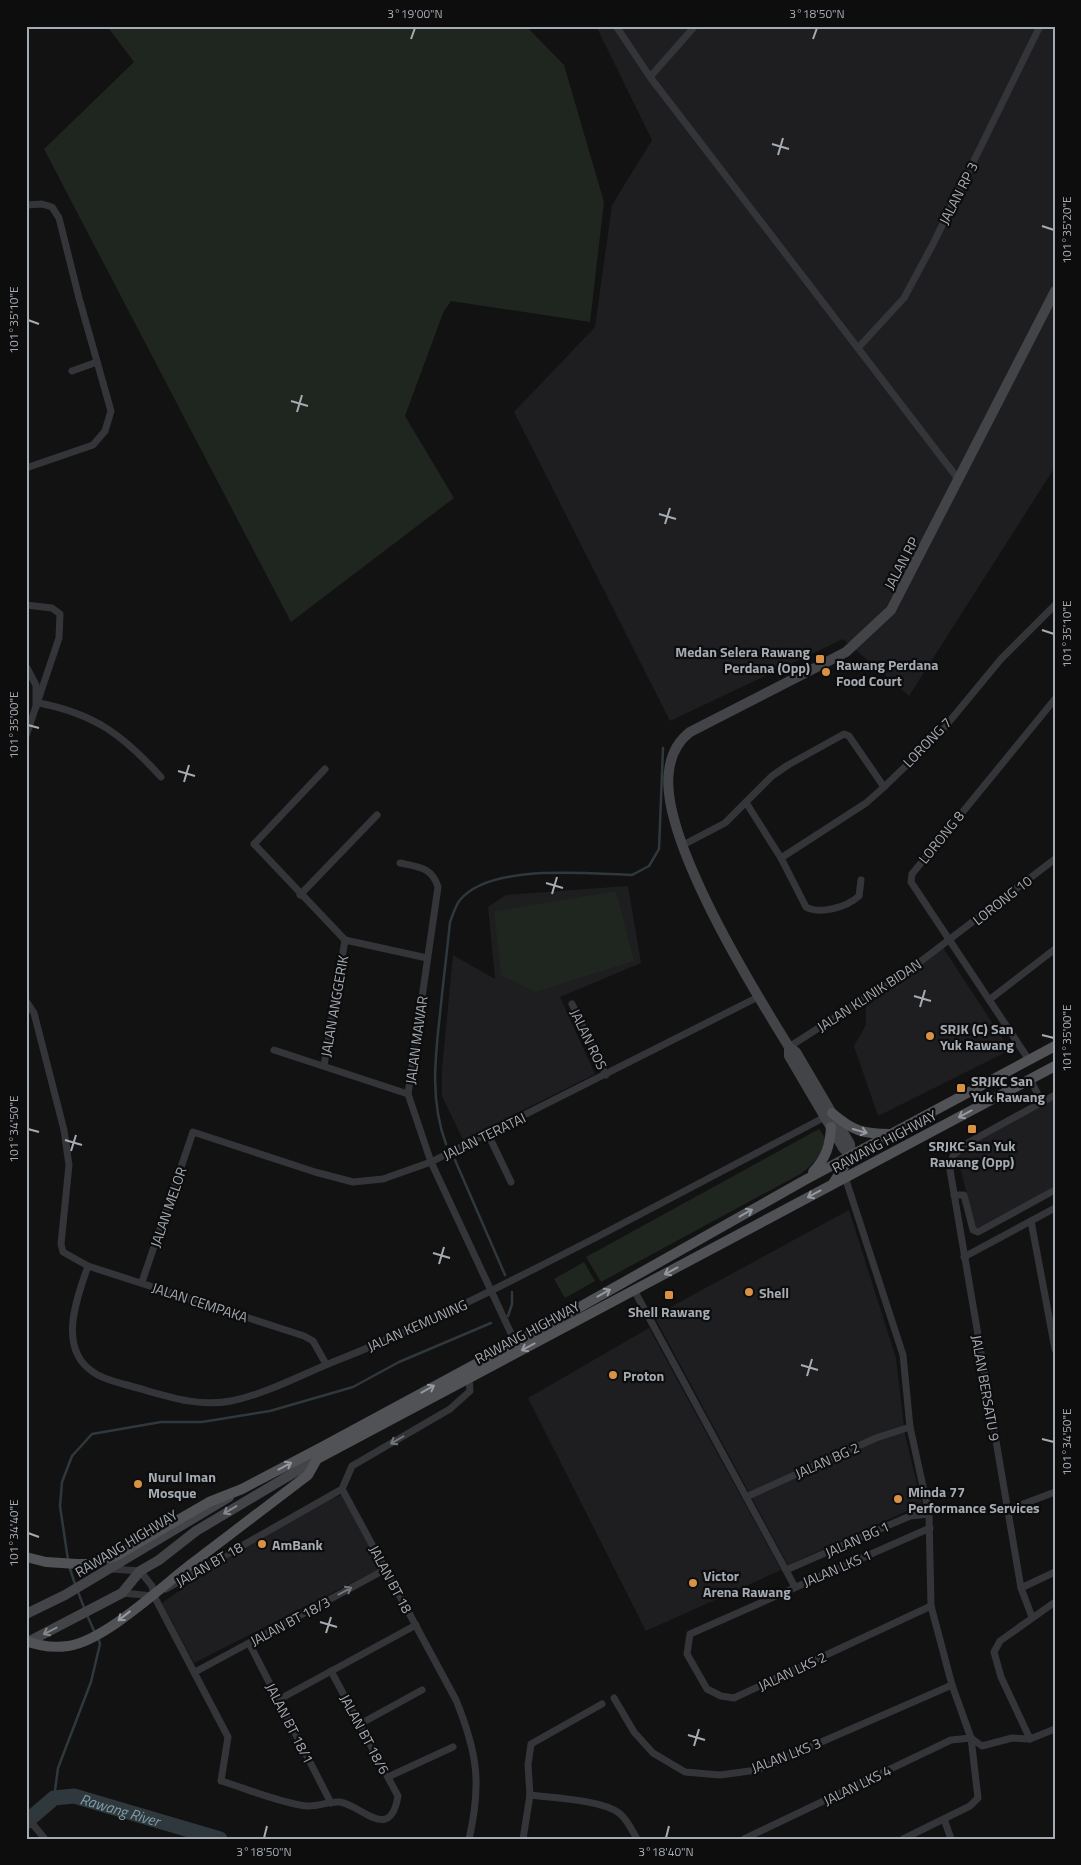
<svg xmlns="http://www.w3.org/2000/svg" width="1081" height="1865" viewBox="0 0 1081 1865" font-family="'Titillium Web',sans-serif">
	<rect width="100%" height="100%" fill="#121213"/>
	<!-- built -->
	<g fill="#1e1e20">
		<polygon points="596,26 1055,26 1055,467 909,696 843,639 670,721 514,412 595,327 612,205 652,140"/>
		<polygon points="628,886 641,963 560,997 595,1074 463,1140 442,1096 442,1069 453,955 495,979 488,907 506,895"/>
		<polygon points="942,946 1010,1050 878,1116 854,1046 866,1025 866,999"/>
		<polygon points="1055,1098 1055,1187 976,1229 957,1156 966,1146"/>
		<polygon points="849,1210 896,1358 905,1435 922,1504 788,1565 654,1316"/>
		<polygon points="649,1328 781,1570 646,1631 528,1398"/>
		<polygon points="342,1495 381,1568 194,1663 162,1603 210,1569 254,1543 301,1510"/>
	</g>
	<!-- green -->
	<g fill="#1f251f">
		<polygon points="107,26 526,26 564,65 604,202 590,322 451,301 443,313 405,416 454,498 291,622 44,149 134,62"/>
		<polygon points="616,891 634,961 535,992 501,975 494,911"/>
		<path d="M 819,1129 L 826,1139 C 822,1155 814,1163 802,1173 L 601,1282 L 586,1257 Z"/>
		<polygon points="584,1262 595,1281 565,1298 554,1279"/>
	</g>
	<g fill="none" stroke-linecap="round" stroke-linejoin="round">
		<!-- stream -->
		<g stroke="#2f383c" stroke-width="2.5">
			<path d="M 446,1144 C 430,1101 435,1058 440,1014 C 443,983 447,952 450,922 C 453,915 455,906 460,900 C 491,863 587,874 632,875 L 649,866 L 659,849 L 663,748"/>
			<polyline points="455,1160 505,1275"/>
			<polyline points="508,1316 512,1304 512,1292"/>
			<polyline points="68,1560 60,1506 62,1482 72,1456 92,1434 161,1422 202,1422 270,1411 353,1387 399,1362 491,1323"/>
			<polyline points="69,1566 76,1587"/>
			<polyline points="78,1592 85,1610"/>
			<polyline points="87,1615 95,1633"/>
			<polyline points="54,1798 58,1768 91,1682 100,1644 98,1638"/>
		</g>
		<!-- river -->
		<path stroke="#2f383c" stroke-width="15" id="s1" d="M 26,1822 L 54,1798 L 74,1796 L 220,1839"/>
		<!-- street -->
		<g stroke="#333538" stroke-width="7">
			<polyline points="616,26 650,77 959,480"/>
			<polyline points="650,77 695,26"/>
			<polyline points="26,205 42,204 52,207 59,218 79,298 111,411 105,431 93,445 26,468"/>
			<polyline points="858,348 904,298 933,244 1040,26"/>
			<polyline points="72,371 97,362"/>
			<polyline points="26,605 52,608 60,614 59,638 26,736"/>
			<polyline points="27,668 36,685 36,707"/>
			<path d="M 39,703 C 95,714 123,735 161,777"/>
			<polyline points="325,769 254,844 345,940"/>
			<path d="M 747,804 L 781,858 L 806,907 C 820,915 847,907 859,896 L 861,880"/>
			<polyline points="683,845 725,823 772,776 788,765 844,734 849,736 884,787"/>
			<polyline points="781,858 866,803 884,787 939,734 1001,659 1055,605"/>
			<path d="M 400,863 C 418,867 432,867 438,887 L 408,1094 L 431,1162 L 515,1342"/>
			<polyline points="300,895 377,815"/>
			<polyline points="989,1000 1055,949"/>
			<polyline points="26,1001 34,1013 64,1130 69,1165 61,1244 63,1252 88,1266 304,1336 313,1341 326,1364"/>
			<polyline points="572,1004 606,1075"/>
			<polyline points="789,1047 912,968 1055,859"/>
			<polyline points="274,1050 408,1094"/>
			<polyline points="1029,1060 911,882 912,874 1055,699"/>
			<polyline points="324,1066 345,940 427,958"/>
			<polyline points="1030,1079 1042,1102"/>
			<polyline points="488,1134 511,1182"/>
			<polyline points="845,1177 903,1355 910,1427 929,1514 931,1606 952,1685 971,1738 978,1798 970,1806 903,1839"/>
			<polyline points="954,1195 964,1195 973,1230 978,1232 1055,1190"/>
			<polyline points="1031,1221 1055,1349"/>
			<polyline points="964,1257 1055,1208"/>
			<path d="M 88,1266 C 77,1298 57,1348 93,1372 C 102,1379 116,1382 127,1385 C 161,1394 196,1408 231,1401 C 270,1393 306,1372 343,1358 C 430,1323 513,1280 597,1237 C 673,1197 749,1157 825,1117"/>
			<polyline points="142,1282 193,1132 315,1172 353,1182 383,1179 431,1162 758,997"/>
			<polyline points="634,1290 795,1587"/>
			<polyline points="746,1497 876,1438 910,1427"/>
			<polyline points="1007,1510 1055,1492"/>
			<polyline points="930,1528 690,1634 687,1654 707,1689 721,1696 734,1698 931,1606"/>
			<path d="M 112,1569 L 140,1571 L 152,1586 L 154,1596 L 228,1737 L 221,1781 C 248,1789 277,1802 306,1806 C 318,1807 329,1801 340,1802 C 363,1806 390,1843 398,1796 L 331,1671"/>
			<polyline points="786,1570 910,1516 929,1514"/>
			<polyline points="1021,1588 1055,1572"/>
			<polyline points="166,1589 342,1489"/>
			<polyline points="122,1593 154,1596"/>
			<polyline points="1032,1617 1021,1588 950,1170 953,1156 964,1145 1055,1095"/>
			<polyline points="249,1643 331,1803"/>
			<polyline points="195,1672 386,1569"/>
			<polyline points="614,1698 634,1732 653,1753 685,1772 720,1775 757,1770 952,1685"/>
			<polyline points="278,1700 416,1625"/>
			<polyline points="360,1724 422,1690"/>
			<polyline points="971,1738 982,1746 1012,1738 1030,1739 1055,1729"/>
			<polyline points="1030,1739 1001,1677 994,1652 1000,1641 1055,1602"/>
			<polyline points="388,1777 453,1747"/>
			<path d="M 530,1795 C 553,1798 602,1800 619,1813 C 627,1819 632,1830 637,1839"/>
			<polyline points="26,1816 45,1839"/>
			<polyline points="944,1819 951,1839"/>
			<path d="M 469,1839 C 482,1783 477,1752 456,1700 L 342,1489 L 352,1466 L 450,1409 L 470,1391 L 469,1378"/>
			<polyline points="523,1839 530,1795 528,1765 531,1744 602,1704"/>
			<polyline points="744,1839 951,1740 971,1738"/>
		</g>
		<!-- secondary -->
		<g stroke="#424447" stroke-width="10">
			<polyline points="789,1047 789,1056 843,1148 851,1156"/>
			<path d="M 851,1156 L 850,1144 L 796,1052 L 789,1047 C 753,989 659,837 669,771 C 671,754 677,742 690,732 L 846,652 L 891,610 L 1055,291"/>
			<polyline points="26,1614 65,1595 229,1497"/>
			<polyline points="26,1643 122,1593 140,1571 159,1560 196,1531 317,1459"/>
		</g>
		<!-- primary -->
		<g stroke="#505256" stroke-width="10">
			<path d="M 832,1113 C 853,1131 863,1134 890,1134"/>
			<path d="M 813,1172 C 826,1158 830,1146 831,1127"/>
			<polyline points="834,1182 851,1156"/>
			<polyline points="26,1557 46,1562 77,1564 88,1564 116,1556 209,1502 242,1489 322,1447 548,1325 805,1180 1055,1046"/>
			<polyline points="190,1565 308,1475 317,1459 1055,1066"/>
		</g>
		<!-- primary-bridge -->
		<path stroke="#505256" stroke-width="10" d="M 26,1641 C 39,1646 54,1648 68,1646 C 104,1641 160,1588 190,1565"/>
	</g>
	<!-- one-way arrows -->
	<defs><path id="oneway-shaft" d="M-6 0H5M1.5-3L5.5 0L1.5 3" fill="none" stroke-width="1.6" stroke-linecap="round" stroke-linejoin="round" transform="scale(1.25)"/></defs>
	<g stroke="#9499a0">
		<use href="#oneway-shaft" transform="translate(965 1114) rotate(152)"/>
		<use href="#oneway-shaft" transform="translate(860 1131) rotate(16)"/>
		<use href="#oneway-shaft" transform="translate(814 1194) rotate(152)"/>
		<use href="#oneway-shaft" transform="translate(746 1213) rotate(-29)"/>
		<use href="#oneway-shaft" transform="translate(671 1271) rotate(152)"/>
		<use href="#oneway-shaft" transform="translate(604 1293) rotate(-29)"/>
		<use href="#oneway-shaft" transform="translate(528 1347) rotate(152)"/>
		<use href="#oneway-shaft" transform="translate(428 1389) rotate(-29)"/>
		<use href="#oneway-shaft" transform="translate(285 1466) rotate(-28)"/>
		<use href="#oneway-shaft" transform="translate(124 1616) rotate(142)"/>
	</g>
	<g stroke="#72767b">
		<use href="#oneway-shaft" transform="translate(397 1440) rotate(150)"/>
		<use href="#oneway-shaft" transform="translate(345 1591) rotate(-28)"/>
	</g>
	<g stroke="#82878d">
		<use href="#oneway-shaft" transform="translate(230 1510) rotate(149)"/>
		<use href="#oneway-shaft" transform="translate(50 1631) rotate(153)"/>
	</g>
	<!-- ticks -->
	<path fill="none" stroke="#a5abb2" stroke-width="2" d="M 411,39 L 415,28M 813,39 L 817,28M 772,144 L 789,149M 778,155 L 783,138M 1042,226 L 1054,230M 28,320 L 39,324M 291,401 L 308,406M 297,412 L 302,395M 659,514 L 676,519M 665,524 L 670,508M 1042,630 L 1054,634M 28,725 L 39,728M 178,771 L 195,776M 184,782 L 189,765M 546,883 L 563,888M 552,894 L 557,877M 914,996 L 931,1001M 920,1007 L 925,990M 1042,1035 L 1054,1038M 28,1129 L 39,1132M 65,1140 L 82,1145M 71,1151 L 76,1135M 433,1253 L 450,1258M 439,1264 L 444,1247M 801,1365 L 818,1370M 807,1376 L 812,1359M 1042,1439 L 1054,1442M 28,1533 L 39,1537M 320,1622 L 337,1627M 326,1633 L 331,1617M 688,1735 L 705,1740M 694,1746 L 699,1729M 264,1838 L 267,1826M 666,1838 L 669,1826"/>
	<!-- markers -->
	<g fill="#d99144" stroke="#0d0d0e" stroke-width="2">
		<rect x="815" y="654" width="10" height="10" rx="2.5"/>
		<circle cx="826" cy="672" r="5"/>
		<circle cx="930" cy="1036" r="5"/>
		<rect x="956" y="1083" width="10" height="10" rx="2.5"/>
		<rect x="967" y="1124" width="10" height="10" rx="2.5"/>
		<circle cx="749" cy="1292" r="5"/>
		<rect x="664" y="1290" width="10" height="10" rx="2.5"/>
		<circle cx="613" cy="1375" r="5"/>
		<circle cx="138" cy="1484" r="5"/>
		<circle cx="898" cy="1499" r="5"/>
		<circle cx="262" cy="1544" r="5"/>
		<circle cx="693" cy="1583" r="5"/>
	</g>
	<g text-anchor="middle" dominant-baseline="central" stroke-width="4.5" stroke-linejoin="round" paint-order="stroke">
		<!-- street labels -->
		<g font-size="14" fill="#a5abb2" stroke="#0d0d0e">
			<text transform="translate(958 193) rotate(-63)">JALAN RP 3</text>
			<text transform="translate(901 563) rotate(-62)">JALAN RP</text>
			<text transform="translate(927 742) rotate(-46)">LORONG 7</text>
			<text transform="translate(941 837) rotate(-51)">LORONG 8</text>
			<text transform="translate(1002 900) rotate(-38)">LORONG 10</text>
			<text transform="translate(869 995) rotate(-33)">JALAN KLINIK BIDAN</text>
			<text transform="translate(334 1006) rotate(-80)">JALAN ANGGERIK</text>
			<text transform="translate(589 1039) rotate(64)">JALAN ROS</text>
			<text transform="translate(416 1040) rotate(-82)">JALAN MAWAR</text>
			<text transform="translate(484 1136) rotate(-26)">JALAN TERATAI</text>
			<text transform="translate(884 1141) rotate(-28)">RAWANG HIGHWAY</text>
			<text transform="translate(168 1207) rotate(-71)">JALAN MELOR</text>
			<text transform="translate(200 1302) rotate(18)">JALAN CEMPAKA</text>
			<text transform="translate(417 1325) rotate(-24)">JALAN KEMUNING</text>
			<text transform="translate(527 1332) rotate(-28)">RAWANG HIGHWAY</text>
			<text transform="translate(986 1388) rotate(80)">JALAN BERSATU 9</text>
			<text transform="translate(827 1460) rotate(-24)">JALAN BG 2</text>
			<text transform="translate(857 1539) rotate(-24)">JALAN BG 1</text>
			<text transform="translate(126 1543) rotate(-31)">RAWANG HIGHWAY</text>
			<text transform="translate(209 1564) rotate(-30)">JALAN BT 18</text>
			<text transform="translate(837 1568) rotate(-23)">JALAN LKS 1</text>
			<text transform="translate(391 1579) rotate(62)">JALAN BT 18</text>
			<text transform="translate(290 1621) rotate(-28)">JALAN BT 18/3</text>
			<text transform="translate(792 1671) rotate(-25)">JALAN LKS 2</text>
			<text transform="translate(290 1723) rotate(63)">JALAN BT 18/1</text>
			<text transform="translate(365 1734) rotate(62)">JALAN BT 18/6</text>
			<text transform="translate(786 1755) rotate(-21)">JALAN LKS 3</text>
			<text transform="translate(857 1785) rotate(-26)">JALAN LKS 4</text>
		</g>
		<!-- poi labels -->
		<g font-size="14" font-weight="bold" fill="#a5abb2" stroke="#0d0d0e" text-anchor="start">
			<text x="810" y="651" text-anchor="end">Medan Selera Rawang<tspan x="810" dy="16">Perdana (Opp)</tspan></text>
			<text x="836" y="664">Rawang Perdana<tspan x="836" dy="16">Food Court</tspan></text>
			<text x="940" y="1028">SRJK (C) San<tspan x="940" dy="16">Yuk Rawang</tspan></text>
			<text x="971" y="1080">SRJKC San<tspan x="971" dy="16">Yuk Rawang</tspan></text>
			<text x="972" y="1145" text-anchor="middle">SRJKC San Yuk<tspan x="972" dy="16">Rawang (Opp)</tspan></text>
			<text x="759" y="1292">Shell</text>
			<text x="669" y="1311" text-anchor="middle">Shell Rawang</text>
			<text x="623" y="1375">Proton</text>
			<text x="148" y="1476">Nurul Iman<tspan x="148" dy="16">Mosque</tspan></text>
			<text x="908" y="1491">Minda 77<tspan x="908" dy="16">Performance Services</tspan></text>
			<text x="272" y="1544">AmBank</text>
			<text x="703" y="1575">Victor<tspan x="703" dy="16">Arena Rawang</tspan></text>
		</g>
		<!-- water labels -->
		<g font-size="15" font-style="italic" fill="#809ca9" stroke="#0d0d0e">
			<text stroke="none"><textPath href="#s1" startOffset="105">Rawang River</textPath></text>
		</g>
	</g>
	<!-- border -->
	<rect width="1081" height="1865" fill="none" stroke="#0d0d0e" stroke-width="55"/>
	<rect x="28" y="28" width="1026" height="1810" fill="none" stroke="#a5abb2" stroke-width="2"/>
	<g font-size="12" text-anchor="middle" fill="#a5abb2">
		<text x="415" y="18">3°19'00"N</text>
		<text x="817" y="18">3°18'50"N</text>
		<text transform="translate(1067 230) rotate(-90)" y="4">101°35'20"E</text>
		<text transform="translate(14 320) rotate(-90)" y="4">101°35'10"E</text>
		<text transform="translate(1067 634) rotate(-90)" y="4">101°35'10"E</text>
		<text transform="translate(14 725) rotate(-90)" y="4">101°35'00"E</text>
		<text transform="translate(1067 1038) rotate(-90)" y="4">101°35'00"E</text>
		<text transform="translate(14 1129) rotate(-90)" y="4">101°34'50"E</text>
		<text transform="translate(1067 1442) rotate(-90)" y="4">101°34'50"E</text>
		<text transform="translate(14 1533) rotate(-90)" y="4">101°34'40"E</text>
		<text x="264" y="1856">3°18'50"N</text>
		<text x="666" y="1856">3°18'40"N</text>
	</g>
</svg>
